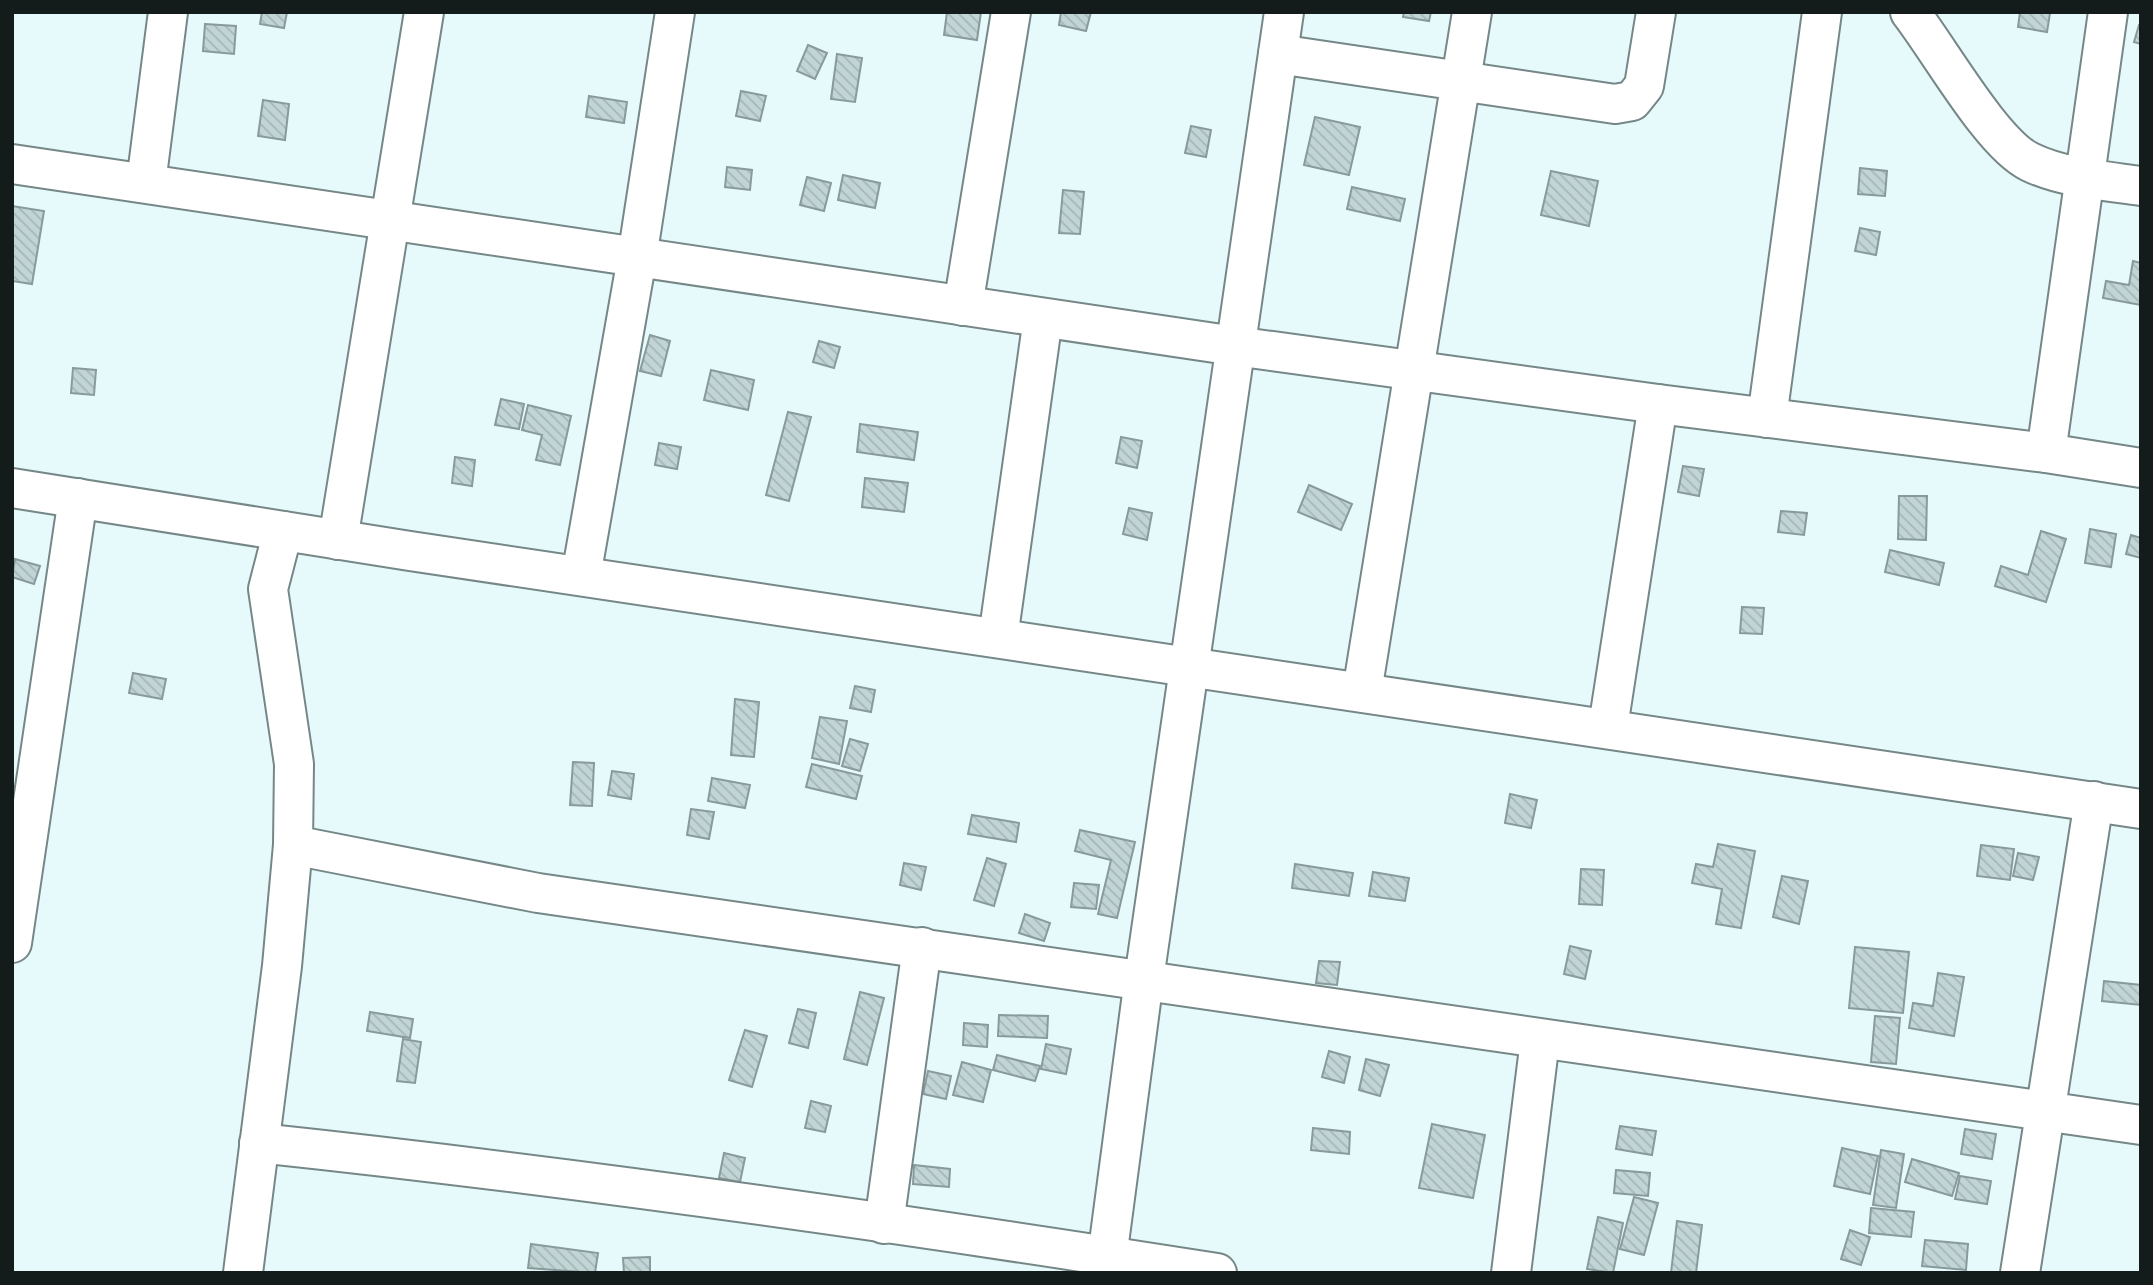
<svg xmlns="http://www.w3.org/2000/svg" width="2153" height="1285" viewBox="0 0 2153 1285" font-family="Signika,sans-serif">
	<defs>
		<pattern id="building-back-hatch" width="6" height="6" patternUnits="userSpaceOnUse" patternTransform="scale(1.75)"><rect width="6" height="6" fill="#c2d5d6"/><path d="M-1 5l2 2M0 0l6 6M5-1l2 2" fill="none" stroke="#a6b6b7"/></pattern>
	</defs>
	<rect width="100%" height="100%" fill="#e7fafb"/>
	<!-- building -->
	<g fill="url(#building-back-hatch)" stroke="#899a9c" stroke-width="2">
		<polygon points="262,12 287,12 284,28 260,24"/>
		<polygon points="947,12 981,12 977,40 944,35"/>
		<polygon points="1061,12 1091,12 1086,31 1059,25"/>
		<polygon points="1404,12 1431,12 1429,21 1403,17"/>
		<polygon points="2020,12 2050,13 2047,32 2018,27"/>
		<polygon points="205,24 236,26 234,54 203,51"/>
		<polygon points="2139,25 2141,25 2141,44 2134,42"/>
		<polygon points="808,45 827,53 815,79 797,71"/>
		<polygon points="837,54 862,58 855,102 831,99"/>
		<polygon points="741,91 766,96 760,121 736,116"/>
		<polygon points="589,96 627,102 624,123 586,117"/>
		<polygon points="263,100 289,104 285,140 258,136"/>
		<polygon points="1315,117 1360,127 1349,175 1304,165"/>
		<polygon points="1191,126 1211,130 1206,157 1185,153"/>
		<polygon points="727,167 752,170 750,190 725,187"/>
		<polygon points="1860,168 1887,171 1885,196 1858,194"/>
		<polygon points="1551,171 1598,181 1589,226 1541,215"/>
		<polygon points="843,175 880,183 875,208 838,200"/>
		<polygon points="807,177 831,183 824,211 800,205"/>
		<polygon points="1352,187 1405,199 1400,221 1347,209"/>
		<polygon points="1063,190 1084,192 1080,234 1059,233"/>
		<polygon points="12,206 44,211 32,284 12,281"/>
		<polygon points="1860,228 1880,232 1876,255 1855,251"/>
		<polygon points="2133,261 2141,263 2141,305 2103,298 2106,281 2129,285"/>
		<polygon points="650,335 670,341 661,376 640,371"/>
		<polygon points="819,341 840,347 834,368 813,362"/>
		<polygon points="73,368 96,370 94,395 71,393"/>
		<polygon points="711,370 754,380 748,410 704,400"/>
		<polygon points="501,399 524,404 519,429 495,425"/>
		<polygon points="528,405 571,416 560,465 536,460 542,435 522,430"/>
		<polygon points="788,412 811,417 789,501 766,495"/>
		<polygon points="860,424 918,432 914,460 857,452"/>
		<polygon points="1121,437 1142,441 1137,468 1116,463"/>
		<polygon points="659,443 681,447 677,469 655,465"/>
		<polygon points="455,457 475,460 472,486 452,483"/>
		<polygon points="1683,466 1704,469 1699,496 1678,492"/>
		<polygon points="865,478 908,483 904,512 862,507"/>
		<polygon points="1309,485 1352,504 1341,530 1298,512"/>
		<polygon points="1899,496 1927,496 1926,540 1898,539"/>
		<polygon points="1129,508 1152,513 1147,540 1123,534"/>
		<polygon points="1781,511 1807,513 1804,535 1778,532"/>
		<polygon points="2090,529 2116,534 2111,567 2085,563"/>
		<polygon points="2041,531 2066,539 2046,602 1995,586 2001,566 2028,575"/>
		<polygon points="2131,535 2141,538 2141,558 2126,554"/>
		<polygon points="1890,550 1944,563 1939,585 1885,572"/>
		<polygon points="15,559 40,566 34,584 12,577"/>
		<polygon points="1742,607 1764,608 1762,634 1740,633"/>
		<polygon points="133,673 166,679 162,699 129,693"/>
		<polygon points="855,686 875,690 871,712 850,708"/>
		<polygon points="735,699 759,702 754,757 731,755"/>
		<polygon points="820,717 847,721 839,764 812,758"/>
		<polygon points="850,739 868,744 860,771 842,766"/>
		<polygon points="573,762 594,763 592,806 570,805"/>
		<polygon points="812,764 862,776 856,799 806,787"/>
		<polygon points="612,771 634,774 631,799 608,795"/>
		<polygon points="712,778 750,785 745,808 708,801"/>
		<polygon points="1510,794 1537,800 1531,828 1505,823"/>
		<polygon points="691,809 714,812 709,839 687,835"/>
		<polygon points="972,815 1019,823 1016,842 968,834"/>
		<polygon points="1080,830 1135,842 1117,918 1098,914 1111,860 1075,851"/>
		<polygon points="1718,844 1755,851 1741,928 1716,924 1722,889 1692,883 1696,864 1713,867"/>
		<polygon points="1981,845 2014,849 2010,880 1977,876"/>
		<polygon points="2018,853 2039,857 2033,880 2013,876"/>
		<polygon points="987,858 1006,864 994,906 974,900"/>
		<polygon points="904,863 926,867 921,890 900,885"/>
		<polygon points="1295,864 1353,873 1349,896 1292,888"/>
		<polygon points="1581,869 1604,870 1602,905 1579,904"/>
		<polygon points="1373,872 1409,878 1405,901 1369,896"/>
		<polygon points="1782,876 1808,881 1799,924 1773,917"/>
		<polygon points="1074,883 1099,885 1096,909 1071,907"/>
		<polygon points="1025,914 1050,923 1044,941 1019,933"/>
		<polygon points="1570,946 1591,951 1585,979 1564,974"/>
		<polygon points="1855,947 1909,952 1903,1013 1849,1008"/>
		<polygon points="1319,961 1340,962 1337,985 1316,983"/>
		<polygon points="1938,973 1964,977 1954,1036 1909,1028 1913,1003 1933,1006"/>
		<polygon points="2104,981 2141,985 2141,1005 2102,1001"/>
		<polygon points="860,992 884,998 867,1065 844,1059"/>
		<polygon points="798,1009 816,1013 808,1048 789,1043"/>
		<polygon points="370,1012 413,1019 410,1038 367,1031"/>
		<polygon points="999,1015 1048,1016 1047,1038 998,1036"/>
		<polygon points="1875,1016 1900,1018 1896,1064 1871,1062"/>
		<polygon points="964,1023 988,1025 987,1047 963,1045"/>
		<polygon points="745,1030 767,1036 752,1087 729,1080"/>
		<polygon points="403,1039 421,1042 415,1083 397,1081"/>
		<polygon points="1046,1044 1071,1049 1066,1074 1041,1069"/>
		<polygon points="1329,1051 1350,1057 1344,1083 1322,1077"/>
		<polygon points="997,1055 1040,1066 1035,1081 993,1070"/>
		<polygon points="1366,1059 1389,1065 1380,1096 1359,1090"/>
		<polygon points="962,1062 991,1070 983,1102 953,1095"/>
		<polygon points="928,1071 951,1076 946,1099 923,1094"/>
		<polygon points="811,1101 831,1106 825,1132 805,1128"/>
		<polygon points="1432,1124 1485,1135 1473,1198 1419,1188"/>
		<polygon points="1620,1126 1656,1131 1652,1155 1616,1149"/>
		<polygon points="1313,1128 1350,1132 1349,1154 1311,1150"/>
		<polygon points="1965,1129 1996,1134 1992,1159 1961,1154"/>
		<polygon points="1842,1148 1878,1156 1870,1194 1834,1186"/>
		<polygon points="1881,1150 1904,1154 1896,1208 1873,1205"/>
		<polygon points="724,1153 745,1158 740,1182 719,1178"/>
		<polygon points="1912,1159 1959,1173 1952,1196 1905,1182"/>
		<polygon points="914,1165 950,1169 949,1187 913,1184"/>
		<polygon points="1616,1170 1650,1173 1648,1196 1614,1193"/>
		<polygon points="1960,1176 1991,1181 1987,1204 1955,1199"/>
		<polygon points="1634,1197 1658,1203 1644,1255 1620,1249"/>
		<polygon points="1871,1208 1914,1212 1911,1237 1869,1233"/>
		<polygon points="1598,1217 1623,1223 1613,1273 1587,1269"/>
		<polygon points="1677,1221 1702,1225 1696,1273 1671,1273"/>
		<polygon points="1850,1230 1870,1237 1861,1265 1841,1259"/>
		<polygon points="1925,1240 1968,1244 1966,1270 1922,1266"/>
		<polygon points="531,1244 598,1253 595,1273 528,1268"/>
		<polygon points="650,1257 650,1273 624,1273 623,1258"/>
	</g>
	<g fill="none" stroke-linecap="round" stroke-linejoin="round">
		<defs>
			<g id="minor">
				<path d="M 1910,12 C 1939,49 1992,144 2030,162 C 2063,178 2106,181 2141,186"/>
				<polyline points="1278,54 1615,104 1632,101 1644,86 1656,12"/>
				<polyline points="12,164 1235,346 1658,404 2046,453 2141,468"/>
				<polyline points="146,183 168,12"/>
				<polyline points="963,306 1011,12"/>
				<polyline points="1767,418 1822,12"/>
				<polyline points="2046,453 2108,12"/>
				<polyline points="12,488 410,551 2141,809"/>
				<polyline points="338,540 424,12"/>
				<polyline points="581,576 637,258 675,12"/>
				<polyline points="998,638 1043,318"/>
				<polyline points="1362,692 1472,12"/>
				<polyline points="1608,727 1658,404"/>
				<polyline points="293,845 538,893 2141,1125"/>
				<polyline points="12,943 78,498"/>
				<path d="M 259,1143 C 579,1177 899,1223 1217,1273"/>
				<polyline points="884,1224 922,947"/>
				<polyline points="243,1273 282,966 293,845 294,764 268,589 283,531"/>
				<polyline points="1105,1273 1144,979 1284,12"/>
				<polyline points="1511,1273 1540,1040"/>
				<polyline points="2020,1273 2094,801"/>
			</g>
		</defs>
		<!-- minor casing -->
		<use href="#minor" stroke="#768788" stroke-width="42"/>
		<!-- minor -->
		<use href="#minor" stroke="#fff" stroke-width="38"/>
	</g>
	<!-- border -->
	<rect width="2153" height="1285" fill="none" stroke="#141b1b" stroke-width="28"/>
</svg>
